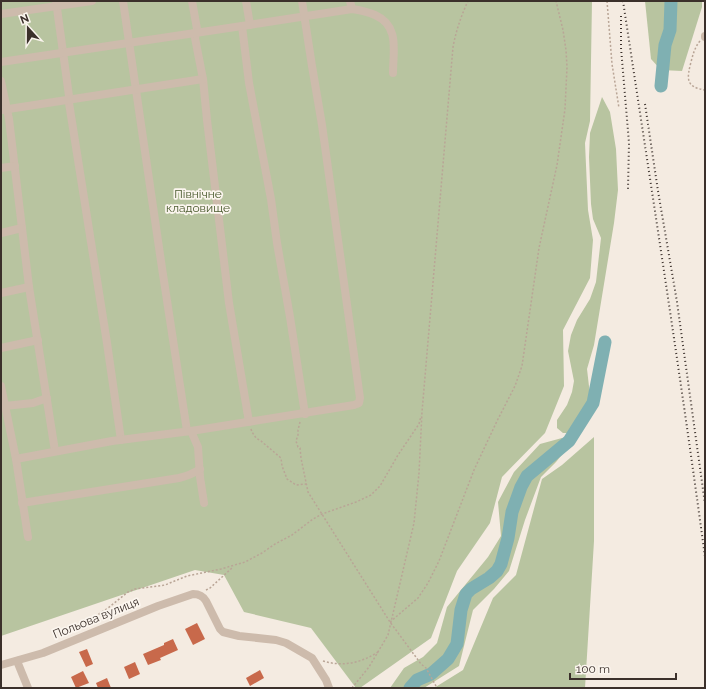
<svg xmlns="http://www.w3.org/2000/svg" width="706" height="689" viewBox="0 0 706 689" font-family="Raleway,sans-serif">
	<rect width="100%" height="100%" fill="#f4ebe1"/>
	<!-- green -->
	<g fill="#b8c4a0">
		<polygon points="1,1 592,1 590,121 585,143 588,210 593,240 590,278 563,330 564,386 545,433 502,477 490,523 457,571 431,638 360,688 356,688 311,628 244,612 224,575 195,570 1,636"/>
		<polygon points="645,1 702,1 702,7 682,71 661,70 651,59"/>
		<polygon points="602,97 610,112 616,149 618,190 614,223 594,345 587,369 590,395 576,427 571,433 563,433 557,428 557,420 567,405 572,392 574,381 568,351 571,335 577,320 590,299 596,282 601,238 593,219 591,204 589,157 590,133"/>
		<polygon points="594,437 594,541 585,688 434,688 463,670 493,598 516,575 542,479 562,465"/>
		<polygon points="562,438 569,446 556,462 541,477 525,520 509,571 494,589 473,610 459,666 424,688 390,688 404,668 423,657 437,643 447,607 488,557 501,536 498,502 514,472 540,444"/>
	</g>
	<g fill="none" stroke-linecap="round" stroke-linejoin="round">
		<!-- river -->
		<g stroke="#7fb0b2" stroke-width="13">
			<polyline points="661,86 665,45 670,30 671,1"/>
			<polyline points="410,688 417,680 431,674 448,659 457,644 461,610 466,594 471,589 489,578 497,571 501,564 508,538 512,512 521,487 527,476 569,441 593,403 605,342"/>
		</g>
	</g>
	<!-- building -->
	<g fill="#c8694b">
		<polygon points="197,623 205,639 193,645 185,629"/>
		<polygon points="173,639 178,650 160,658 161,660 148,665 143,654 164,645 164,643"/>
		<polygon points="87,649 93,664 86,667 79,652"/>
		<polygon points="135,662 140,674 129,679 124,667"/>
		<polygon points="260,670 264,678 250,686 246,678"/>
		<polygon points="83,671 89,683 76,688 71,677"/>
		<polygon points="107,678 111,688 98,688 96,683"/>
	</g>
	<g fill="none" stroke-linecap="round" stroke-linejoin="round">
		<!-- path -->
		<g stroke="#b9a596" stroke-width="1.5" stroke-dasharray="2 2" stroke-linecap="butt">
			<polyline points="607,1 612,64 619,108"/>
			<path d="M 700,41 C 695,47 693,54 691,62 C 687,78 685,87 705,90"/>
			<polyline points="300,422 298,430 298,435 296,441 298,447 300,448 301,458 308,492 390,622 421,664 426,668 437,688"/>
			<polyline points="251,429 252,432 256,438 261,441 281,458 282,466 287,479 296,485 306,484"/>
			<polyline points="206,590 210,588 233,567"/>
			<polyline points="390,622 418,598 428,583 439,561 474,470 497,421 515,386 522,366 539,248 557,165 565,109 567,67 566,50 563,30 556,1"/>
			<polyline points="84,628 96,616 108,608 128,592 135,589 142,588 158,586 165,585 187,576 221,569 245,562 262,553 275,544 292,535 313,519 322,514 356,502 371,495 380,486 398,455 419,424 421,416"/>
			<path d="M 323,661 C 343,667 361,663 378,652"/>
			<path d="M 352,688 L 369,667 L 388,635 L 414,523 L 419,473 L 422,412 L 453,47 C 456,31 461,16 468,1"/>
		</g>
		<!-- minor -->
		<g stroke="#cdbbac" stroke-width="8">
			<polyline points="56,1 69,96 69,103 107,343 121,440"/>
			<polyline points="123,1 162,268 187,431"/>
			<polyline points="192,1 197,29 195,38 203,79 207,120 229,303 249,422"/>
			<polyline points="246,1 250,25"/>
			<polyline points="350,1 352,9"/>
			<polyline points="1,14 92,1"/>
			<polyline points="242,26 249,83 271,199 277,243 290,317 305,414"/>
			<polyline points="705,37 705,36"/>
			<path d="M 1,62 L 242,26 L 352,9 C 360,10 368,12 375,15 C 400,26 393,51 393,73"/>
			<polyline points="1,81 9,119 29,287 55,451"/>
			<polyline points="2,110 203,79"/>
			<polyline points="1,168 15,166"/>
			<polyline points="1,233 22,228"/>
			<polyline points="1,293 29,287"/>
			<polyline points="1,348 38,340"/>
			<polyline points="1,386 16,459 28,537"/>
			<polyline points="5,406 33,403 47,398"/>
			<polyline points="191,431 198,447 200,477 204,503"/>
			<polyline points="16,459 112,441 191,431 354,405 359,403 360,398 322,125 312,66 302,1"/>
			<path d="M 22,503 L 179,478 C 187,476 193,474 200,469"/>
			<polyline points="17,661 28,688"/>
			<path d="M 1,665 L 43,653 L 158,606 L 193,594 C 199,594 203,596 206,601 L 220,629 L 223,632 L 239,636 L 276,640 L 286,643 L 312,658 L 326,680 L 329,688"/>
		</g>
		<!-- rail -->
		<g stroke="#3b302b" stroke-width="2" stroke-dasharray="1 3" stroke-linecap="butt">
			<path d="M 623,1 C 651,186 680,371 705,557"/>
			<polyline points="621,16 621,48 629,143 628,189"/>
			<polyline points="645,104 658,191 677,302 705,504"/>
		</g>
	</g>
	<g text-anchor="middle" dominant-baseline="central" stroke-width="3.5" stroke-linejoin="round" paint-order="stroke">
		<!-- park labels -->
		<g font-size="12" fill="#4a5a2e" stroke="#fbf5ee">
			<text x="198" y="194">Північне<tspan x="198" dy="14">кладовище</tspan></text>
		</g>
		<!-- street labels -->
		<g font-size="12" fill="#3b302b" stroke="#fbf5ee">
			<text transform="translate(96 618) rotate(-22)">Польова вулиця</text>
		</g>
	</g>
	<!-- border -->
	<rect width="706" height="689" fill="none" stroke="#3b302b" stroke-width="4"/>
	<!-- north arrow -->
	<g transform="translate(28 28) rotate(339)" stroke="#fbf5ee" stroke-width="3" paint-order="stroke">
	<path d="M0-3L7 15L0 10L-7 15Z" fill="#3b302b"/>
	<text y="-6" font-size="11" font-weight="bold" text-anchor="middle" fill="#3b302b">N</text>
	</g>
	<!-- scale -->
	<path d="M570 673v6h106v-6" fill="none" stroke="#3b302b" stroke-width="2"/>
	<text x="576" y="673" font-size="12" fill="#3b302b" stroke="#fbf5ee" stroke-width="3" paint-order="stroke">100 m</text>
</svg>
